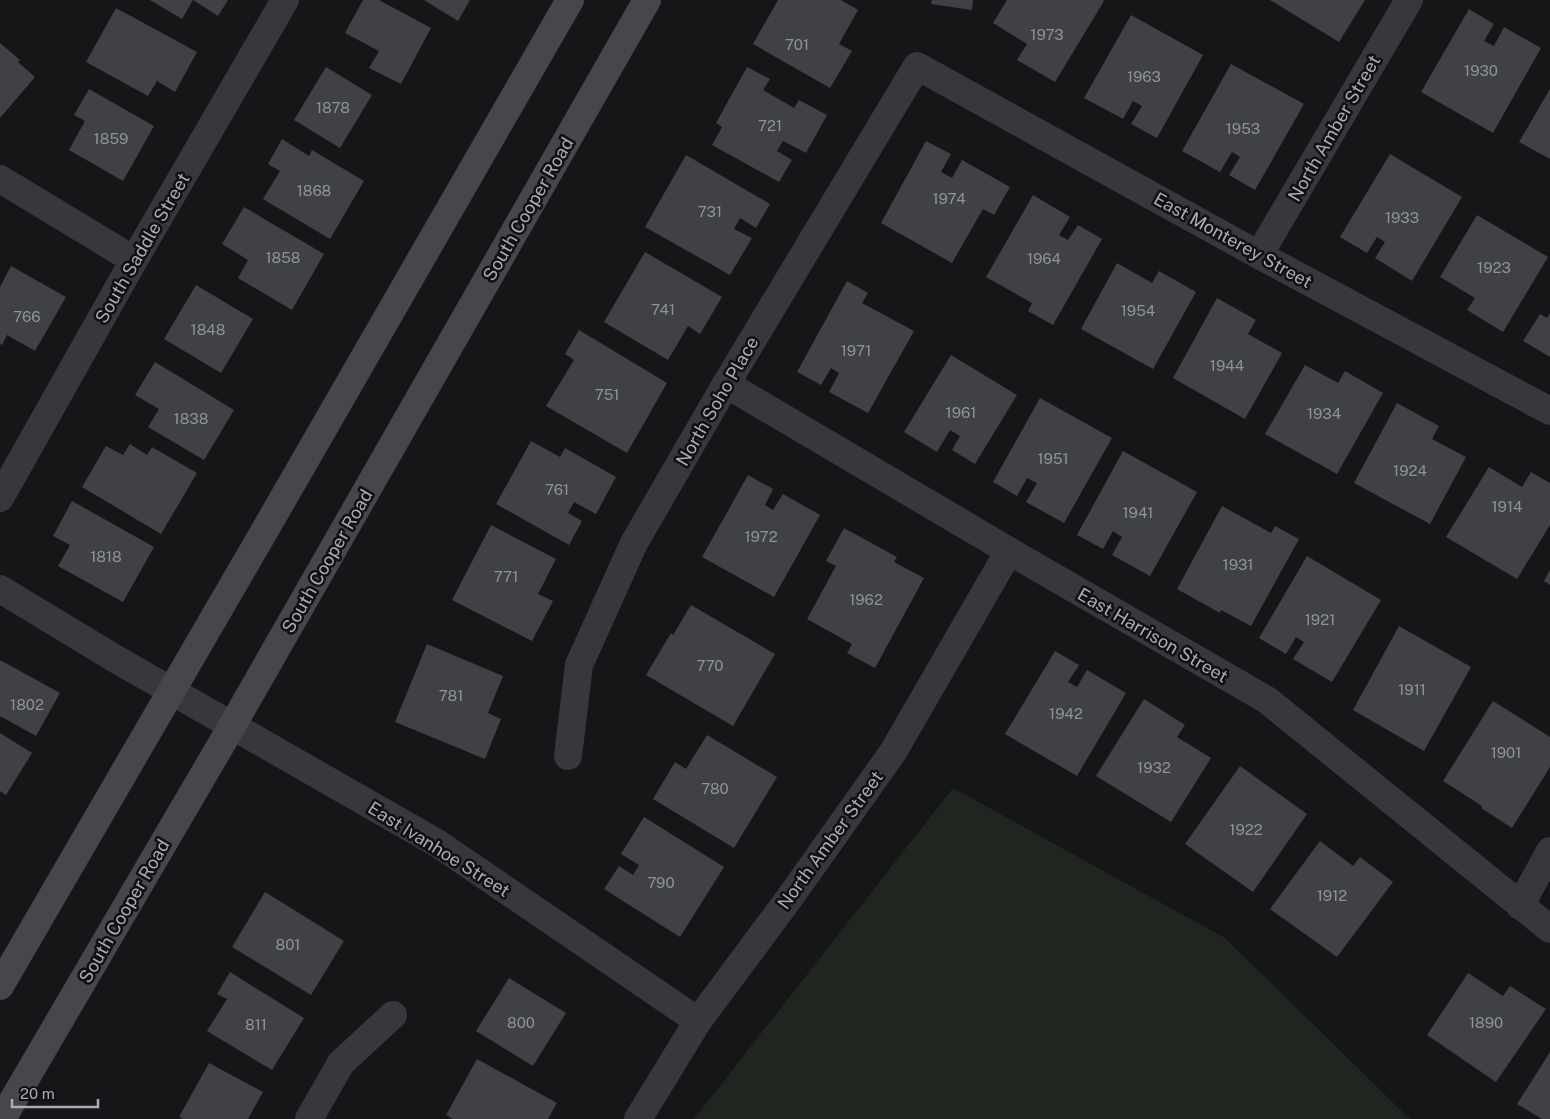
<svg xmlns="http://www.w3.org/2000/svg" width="1550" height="1119" viewBox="0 0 1550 1119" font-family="'Public Sans',sans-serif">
	<rect width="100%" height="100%" fill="#161618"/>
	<!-- green -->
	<polygon fill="#1e261f" points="953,788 1225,938 1410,1119 694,1119"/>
	<!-- building -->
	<g fill="#404145">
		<polygon points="150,0 228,0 218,16 193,0 182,19"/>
		<polygon points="363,0 379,0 431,28 401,84 369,68 379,51 345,33"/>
		<polygon points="424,0 470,0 458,21"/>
		<polygon points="778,0 841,0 858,10 839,44 852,51 830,88 753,44"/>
		<polygon points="932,0 973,0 972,10 931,4"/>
		<polygon points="1007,0 1103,0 1104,1 1055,82 1017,60 1027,44 993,23"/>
		<polygon points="1270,0 1365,0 1339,42"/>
		<polygon points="116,8 197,52 175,92 157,81 148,96 86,62"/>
		<polygon points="1469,9 1494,24 1484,41 1494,46 1504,27 1541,48 1493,133 1421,92"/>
		<polygon points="1131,15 1203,55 1157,138 1131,124 1142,106 1133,101 1123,119 1084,98"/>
		<polygon points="0,43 20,60 18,62 35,77 0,118"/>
		<polygon points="1231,64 1304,104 1255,190 1229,175 1240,157 1232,152 1220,172 1182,151"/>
		<polygon points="326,67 372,95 340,148 294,120"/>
		<polygon points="747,67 770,79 763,90 794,108 799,100 827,115 806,153 783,141 777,151 792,160 779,182 712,145 722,127 716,123"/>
		<polygon points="89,89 154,126 123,181 69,150 85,121 74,115"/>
		<polygon points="1550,89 1550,159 1519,142"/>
		<polygon points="282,139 309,156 312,150 364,181 330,239 263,199 280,171 268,164"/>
		<polygon points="926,141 951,154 941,172 952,178 962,160 1010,187 994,215 983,209 952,263 881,223"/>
		<polygon points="1390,154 1462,197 1412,281 1375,258 1385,242 1377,237 1367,253 1340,237"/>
		<polygon points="686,155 770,204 756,228 740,218 734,229 752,238 730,275 645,227"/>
		<polygon points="1033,195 1070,217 1059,235 1068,240 1078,225 1102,239 1053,325 1028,311 1032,303 986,277"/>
		<polygon points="244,207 324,254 292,310 238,278 248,260 222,244"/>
		<polygon points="1477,215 1548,257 1503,332 1467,310 1475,298 1440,277"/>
		<polygon points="645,252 722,297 700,334 688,326 668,360 604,322"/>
		<polygon points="1117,263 1152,283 1159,271 1196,292 1153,369 1081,329"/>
		<polygon points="11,266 66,297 35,351 7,335 2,345 0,344 0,287"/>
		<polygon points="847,281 868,293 862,303 914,331 868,413 829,392 839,373 831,368 821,385 797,372"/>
		<polygon points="196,285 253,319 221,373 164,339"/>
		<polygon points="1217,298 1256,320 1248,334 1282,353 1245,419 1173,378"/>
		<polygon points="1550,313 1550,357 1523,341 1540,314 1547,318"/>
		<polygon points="579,330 667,383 627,453 546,406 574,360 565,354"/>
		<polygon points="951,355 1017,395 975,464 952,450 960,436 950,430 937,452 904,432"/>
		<polygon points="155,362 234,410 204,460 148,427 159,409 135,395"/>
		<polygon points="1305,365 1338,383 1345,371 1383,393 1337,474 1265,434"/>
		<polygon points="1040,398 1112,438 1064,523 1026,502 1037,483 1027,478 1017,496 993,482"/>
		<polygon points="1397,403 1439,426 1432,439 1466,457 1430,524 1354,483"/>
		<polygon points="531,441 560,457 565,448 616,477 596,514 574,502 568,513 582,521 569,545 496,504"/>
		<polygon points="130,444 147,455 152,447 197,473 161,534 82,487 106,446 123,455"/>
		<polygon points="1123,451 1197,492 1150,576 1112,555 1122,537 1113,531 1103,549 1077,535"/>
		<polygon points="1489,467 1522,487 1531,472 1550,483 1550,525 1517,579 1446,537"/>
		<polygon points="748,475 773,489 765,505 773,510 783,494 820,515 774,597 702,557"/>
		<polygon points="72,501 154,547 123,602 58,566 70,545 53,536"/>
		<polygon points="1222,506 1271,533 1275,526 1299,539 1251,626 1221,610 1220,613 1177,589"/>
		<polygon points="491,525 556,559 538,594 553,601 532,641 452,600"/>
		<polygon points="844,528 897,557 894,562 924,578 875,668 847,653 852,644 807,619 836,566 826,561"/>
		<polygon points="1307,556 1381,600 1332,682 1293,659 1304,642 1296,637 1286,654 1259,638"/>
		<polygon points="1550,570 1550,585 1544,581"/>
		<polygon points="691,605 775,654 733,726 646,675 671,633 673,635"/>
		<polygon points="1399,626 1471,667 1424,751 1353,710"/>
		<polygon points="427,644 503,676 488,713 501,719 485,759 395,722"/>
		<polygon points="1055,651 1079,665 1068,682 1077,687 1087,670 1126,693 1077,776 1005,734"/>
		<polygon points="0,660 60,693 36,736 0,716"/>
		<polygon points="1144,699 1185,725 1177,737 1211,758 1171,822 1096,776"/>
		<polygon points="1493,701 1550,737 1550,767 1512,828 1481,808 1482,806 1443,781"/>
		<polygon points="0,733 32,753 6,795 0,791"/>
		<polygon points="707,735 777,777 734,848 653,799 675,762 686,769"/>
		<polygon points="1240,766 1307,814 1253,892 1185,844"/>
		<polygon points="644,817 724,867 680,937 604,889 619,866 633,875 639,865 621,854"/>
		<polygon points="1320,841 1353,866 1360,857 1393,882 1337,957 1270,909"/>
		<polygon points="265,892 344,941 311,995 232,947"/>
		<polygon points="230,972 304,1018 272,1070 207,1031 227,999 217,994"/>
		<polygon points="1468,973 1503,996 1510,986 1546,1009 1496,1082 1427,1035"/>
		<polygon points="509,978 566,1013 533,1066 476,1031"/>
		<polygon points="1550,1052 1550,1119 1542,1119 1517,1104"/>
		<polygon points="477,1059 557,1103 548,1119 453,1119 446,1115"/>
		<polygon points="209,1063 263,1092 248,1119 183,1119 179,1117"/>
	</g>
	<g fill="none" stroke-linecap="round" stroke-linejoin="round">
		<!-- street -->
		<g stroke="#37383d" stroke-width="28">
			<polyline points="0,179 134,260"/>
			<polyline points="1259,255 1409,0"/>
			<polyline points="726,384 1009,551 1267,700 1550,929"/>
			<polyline points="0,498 134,260 285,0"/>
			<polyline points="0,589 114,658 437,843 698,1021"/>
			<polyline points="568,756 579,665 634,543 726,384 917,66 1259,255 1550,411"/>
			<polyline points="1520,906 1550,851"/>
			<polyline points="309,1119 341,1063 393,1015"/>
			<polyline points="638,1119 698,1021 788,900 893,752 1009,551"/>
		</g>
		<!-- secondary -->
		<g stroke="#45474d" stroke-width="28">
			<polyline points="0,986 265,530 570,0"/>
			<polyline points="2,1119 232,726 647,0"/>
		</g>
	</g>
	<g text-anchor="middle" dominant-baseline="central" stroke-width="5" stroke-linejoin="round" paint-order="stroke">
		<!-- number labels -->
		<g font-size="15" fill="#8e929b">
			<text x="1047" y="34">1973</text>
			<text x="797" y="44">701</text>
			<text x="1481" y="70">1930</text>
			<text x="1144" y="76">1963</text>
			<text x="333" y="107">1878</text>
			<text x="770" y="125">721</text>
			<text x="1243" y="128">1953</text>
			<text x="111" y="138">1859</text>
			<text x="314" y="190">1868</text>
			<text x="949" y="198">1974</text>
			<text x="710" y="211">731</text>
			<text x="1402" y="217">1933</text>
			<text x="283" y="257">1858</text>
			<text x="1044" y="258">1964</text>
			<text x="1494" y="267">1923</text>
			<text x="663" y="309">741</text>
			<text x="1138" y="310">1954</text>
			<text x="27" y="316">766</text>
			<text x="208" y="329">1848</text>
			<text x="856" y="350">1971</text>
			<text x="1227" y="365">1944</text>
			<text x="607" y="394">751</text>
			<text x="961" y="412">1961</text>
			<text x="1324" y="413">1934</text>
			<text x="191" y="418">1838</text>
			<text x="1053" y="458">1951</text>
			<text x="1410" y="470">1924</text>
			<text x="557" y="489">761</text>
			<text x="1507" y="506">1914</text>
			<text x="1138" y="512">1941</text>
			<text x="761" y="536">1972</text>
			<text x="106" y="556">1818</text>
			<text x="1238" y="564">1931</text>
			<text x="506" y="576">771</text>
			<text x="866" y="599">1962</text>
			<text x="1320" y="619">1921</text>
			<text x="710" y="665">770</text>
			<text x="1412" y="689">1911</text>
			<text x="451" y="695">781</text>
			<text x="27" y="704">1802</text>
			<text x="1066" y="713">1942</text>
			<text x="1506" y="752">1901</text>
			<text x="1154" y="767">1932</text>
			<text x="715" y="788">780</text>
			<text x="1246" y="829">1922</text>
			<text x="661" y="882">790</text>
			<text x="1332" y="895">1912</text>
			<text x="288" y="944">801</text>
			<text x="521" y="1022">800</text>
			<text x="1486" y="1022">1890</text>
			<text x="256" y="1024">811</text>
		</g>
		<!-- street labels -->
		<g font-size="18" fill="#a8adb8" stroke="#111113">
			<text transform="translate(1334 128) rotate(-60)">North Amber Street</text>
			<text transform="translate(528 209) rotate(-60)">South Cooper Road</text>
			<text transform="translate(1233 240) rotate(29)">East Monterey Street</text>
			<text transform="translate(142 248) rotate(-60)">South Saddle Street</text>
			<text transform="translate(717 401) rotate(-60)">North Soho Place</text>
			<text transform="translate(327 561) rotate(-60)">South Cooper Road</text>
			<text transform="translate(1153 635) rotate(30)">East Harrison Street</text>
			<text transform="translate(830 840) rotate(-54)">North Amber Street</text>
			<text transform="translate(439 849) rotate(32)">East Ivanhoe Street</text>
			<text transform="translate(124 911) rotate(-60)">South Cooper Road</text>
		</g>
	</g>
	<!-- scale -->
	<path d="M12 1099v8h86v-8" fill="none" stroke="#a8adb8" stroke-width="2.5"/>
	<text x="20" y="1099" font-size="15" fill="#a8adb8" stroke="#111113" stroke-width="4" paint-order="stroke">20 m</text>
</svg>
